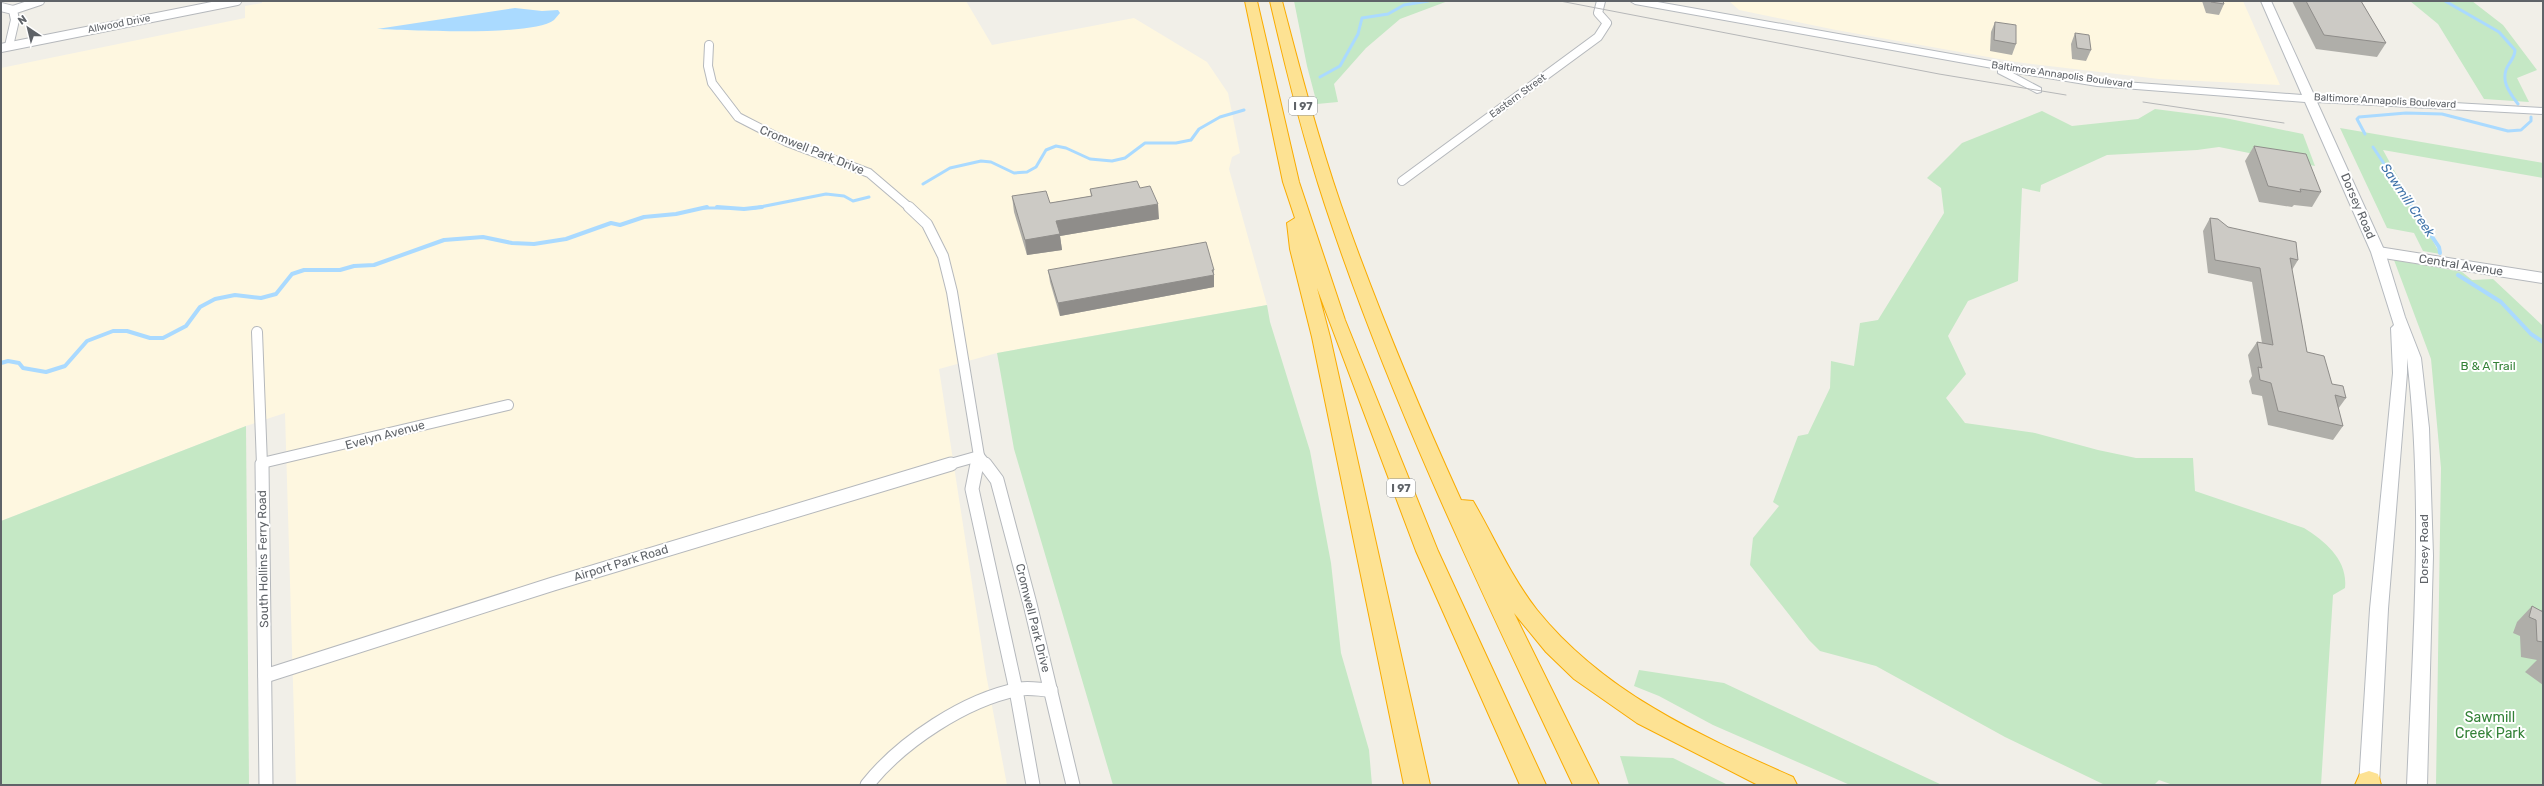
<svg xmlns="http://www.w3.org/2000/svg" width="2544" height="786" viewBox="0 0 2544 786" font-family="Rubik,sans-serif">
	<rect width="100%" height="100%" fill="#f1efe8"/>
	<!-- commercial -->
	<g fill="#fef7e0">
		<polygon points="262,1 966,1 992,45 1134,18 1207,62 1228,93 1240,153 1232,157 1229,169 1267,305 997,353 939,369 986,674 1007,785 296,785 285,413 246,426 1,521 1,68 245,18 245,6 262,3"/>
		<polygon points="1729,1 2243,1 2280,85 2159,79 2016,62 1836,30 1739,10"/>
	</g>
	<!-- green -->
	<g fill="#c5e8c5">
		<polygon points="1294,1 1448,1 1400,19 1366,48 1334,84 1338,102 1317,104 1307,66"/>
		<polygon points="2410,1 2472,1 2503,25 2537,70 2517,78 2529,102 2484,99 2438,24"/>
		<path d="M 2155,109 L 2225,118 L 2303,134 L 2315,166 L 2219,147 L 2197,150 L 2107,155 L 2041,185 L 2040,192 L 2022,188 L 2018,281 L 1968,301 L 1948,336 L 1966,374 L 1946,398 L 1965,423 L 2035,433 L 2098,450 L 2136,458 L 2193,458 L 2195,491 L 2304,528 C 2326,542 2348,560 2345,588 L 2333,595 L 2321,785 L 2173,785 L 2159,780 L 2154,785 L 2105,785 L 2005,737 L 1876,666 L 1820,651 L 1809,640 L 1750,565 L 1753,538 L 1779,506 L 1773,502 L 1798,436 L 1808,434 L 1830,388 L 1831,361 L 1854,366 L 1860,323 L 1878,320 L 1944,213 L 1941,188 L 1927,178 L 1962,143 L 2042,111 L 2072,126 L 2138,119 Z"/>
		<polygon points="2340,128 2543,163 2543,178 2383,150 2440,254 2423,251 2414,233 2387,228"/>
		<polygon points="2394,260 2462,272 2472,280 2493,279 2543,326 2543,785 2436,785 2441,468 2431,359"/>
		<polygon points="1267,305 1270,322 1310,451 1331,563 1341,653 1369,750 1372,785 1113,785 1014,449 997,353"/>
		<polygon points="246,426 249,785 1,785 1,521"/>
		<polygon points="1639,670 1724,683 1942,785 1850,785 1713,725 1659,696 1634,686"/>
		<polygon points="1620,756 1673,758 1728,785 1629,785"/>
	</g>
	<!-- water -->
	<path fill="#aadaff" d="M 515,8 L 542,11 L 558,10 L 560,13 C 558,15 556,18 554,20 C 532,37 410,30 377,29 Z"/>
	<g fill="none" stroke-linecap="round" stroke-linejoin="round">
		<!-- stream-far1 -->
		<g stroke="#aadaff" stroke-width="3">
			<path d="M 2445,1 L 2499,32 L 2515,50 C 2515,56 2512,59 2509,64 C 2499,79 2509,92 2518,104"/>
			<polyline points="1320,77 1340,66 1358,34 1362,18 1388,14 1404,5 1428,1"/>
			<polyline points="2365,134 2357,119 2359,117 2406,113 2442,114 2508,131 2521,130 2531,121 2531,117"/>
			<polyline points="2373,147 2413,208"/>
			<polyline points="923,184 950,168 981,161 991,162 1014,173 1027,172 1036,167 1046,150 1056,146 1066,148 1090,159 1112,161 1125,158 1145,143 1176,143 1191,140 1199,129 1220,117 1244,110"/>
			<polyline points="703,208 728,208"/>
			<polyline points="755,208 826,194 844,196 853,201 869,197"/>
		</g>
		<!-- stream -->
		<g stroke="#aadaff" stroke-width="4">
			<polyline points="717,207 744,209 762,207"/>
			<polyline points="2412,207 2439,247 2440,253"/>
			<polyline points="2458,275 2501,302 2531,334 2543,342"/>
			<polyline points="1,363 8,361 19,363 23,368 46,372 65,366 87,341 113,331 127,331 150,338 163,338 186,326 200,307 215,299 235,295 261,298 276,294 292,274 304,270 340,270 354,266 374,265 444,240 483,237 512,243 534,244 566,239 611,223 620,225 644,217 676,214 707,207"/>
		</g>
		<defs>
			<g id="street-far2">
				<polyline points="1,7 13,10 40,1"/>
				<polyline points="709,45 708,66 712,83 738,117 787,142 869,173 910,208"/>
				<polyline points="9,46 15,20 13,10"/>
				<polyline points="1,48 237,1"/>
				<polyline points="1402,181 1598,37 1607,23 1598,13 1601,1"/>
			</g>
			<g id="street-far1">
				<polyline points="909,207 927,224 943,256 952,292 979,456 977,465"/>
				<polyline points="2378,252 2543,278"/>
				<polyline points="257,332 262,465"/>
				<polyline points="979,456 986,465"/>
				<polyline points="262,463 508,405"/>
				<polyline points="947,465 979,456"/>
			</g>
			<g id="street">
				<polyline points="262,464 266,785"/>
				<polyline points="977,464 972,489 1016,690 1033,785"/>
				<polyline points="985,464 997,480 1030,604 1073,785"/>
				<polyline points="265,676 553,584 951,464"/>
				<path d="M 867,785 C 901,742 966,699 1020,689 C 1030,687 1041,690 1051,690"/>
			</g>
			<path id="secondary" d="M 1630,1 L 1652,1 L 2097,80 L 2302,95 L 2261,1 L 2271,1 L 2314,95 L 2543,108 L 2543,114 L 2317,102 L 2385,252 L 2405,317 L 2421,358 L 2429,428 L 2433,556 L 2427,785 L 2407,785 C 2413,643 2424,500 2407,358 L 2407,373 L 2388,609 L 2379,785 L 2359,785 L 2370,609 L 2393,373 L 2391,328 L 2394,325 L 2371,252 L 2305,102 L 2097,86 L 2011,72 L 2041,88 L 2041,92 L 2037,93 L 1998,73 L 1998,69 L 1635,4 Z"/>
			<g id="highway">
				<polygon points="1245,1 1257,1 1299,182 1345,320 1438,551 1546,785 1520,785 1416,551 1317,288 1330,337 1430,785 1404,785 1312,337 1290,249 1287,223 1295,218 1283,182"/>
				<path d="M 1270,1 L 1282,1 C 1300,70 1318,138 1341,205 C 1376,305 1417,403 1461,500 L 1473,501 C 1494,537 1511,577 1537,610 C 1604,693 1699,735 1793,777 L 1797,785 L 1758,785 L 1637,723 L 1574,679 L 1546,652 L 1514,613 L 1599,785 L 1573,785 C 1483,595 1391,405 1325,205 C 1303,138 1286,70 1270,1 Z"/>
				<polygon points="2369,771 2378,774 2381,785 2355,785 2360,774"/>
			</g>
		</defs>
		<!-- street-far2 casing -->
		<use href="#street-far2" stroke="#b5b8bc" stroke-width="10"/>
		<!-- street-far1 casing -->
		<use href="#street-far1" stroke="#b5b8bc" stroke-width="12"/>
		<!-- street casing -->
		<use href="#street" stroke="#b5b8bc" stroke-width="15"/>
		<!-- secondary casing -->
		<use href="#secondary" stroke="#b6babf" stroke-width="2"/>
		<!-- highway casing -->
		<use href="#highway" stroke="#f9ab00" stroke-width="2"/>
		<!-- street-far2 -->
		<use href="#street-far2" stroke="#fff" stroke-width="8"/>
		<!-- street-far1 -->
		<use href="#street-far1" stroke="#fff" stroke-width="10"/>
		<!-- street -->
		<use href="#street" stroke="#fff" stroke-width="13"/>
		<!-- secondary -->
		<use href="#secondary" fill="#fff" fill-rule="evenodd"/>
		<!-- highway -->
		<use href="#highway" fill="#fde293" fill-rule="evenodd"/>
		<!-- tram -->
		<g stroke="#b6b7b8" stroke-width="1">
			<polyline points="1560,1 1939,74 2066,95"/>
			<polyline points="2143,102 2284,123"/>
		</g>
	</g>
	<!-- wall -->
	<g fill="#afaea9">
		<polygon points="2202,1 2223,1 2224,4 2219,15 2206,13"/>
		<polygon points="2292,1 2361,1 2386,43 2377,57 2316,49"/>
		<polygon points="1995,22 2016,44 2012,55 1990,51 1991,32"/>
		<polygon points="2075,33 2091,50 2086,61 2072,59 2071,44"/>
		<polygon points="2254,146 2321,192 2312,207 2294,205 2292,207 2259,202 2245,161"/>
		<polygon points="1140,188 1159,219 1060,236 1062,250 1027,255 1014,212 1012,196 1050,203 1091,196 1090,189"/>
		<polygon points="2210,218 2228,227 2298,260 2292,270 2307,352 2332,384 2346,398 2338,409 2343,426 2333,440 2268,425 2262,396 2252,394 2249,381 2252,376 2248,355 2257,342 2262,343 2252,282 2208,273 2203,231"/>
		<polygon points="1048,270 1214,270 1214,287 1060,316 1050,282"/>
		<polygon points="2532,606 2541,611 2543,608 2543,685 2525,672 2537,660 2521,657 2520,636 2513,633 2517,622"/>
	</g>
	<!-- shaded-wall -->
	<g fill="#8f8d8a">
		<polygon points="1158,204 1159,219 1060,236 1062,250 1027,255 1025,240 1056,221"/>
		<polygon points="1214,275 1214,287 1060,316 1058,303"/>
	</g>
	<!-- building -->
	<g fill="#cccac5" stroke="#8f8d8a">
		<polygon points="2210,1 2223,1 2224,4 2211,2"/>
		<polygon points="2306,1 2361,1 2386,43 2324,35"/>
		<polygon points="1995,22 2016,25 2016,44 1994,40"/>
		<polygon points="2075,33 2089,35 2091,50 2077,48"/>
		<polygon points="2254,146 2306,154 2321,192 2300,189 2301,192 2268,186"/>
		<polygon points="1137,181 1140,188 1150,186 1158,204 1056,221 1060,234 1025,240 1012,196 1046,191 1050,203 1092,196 1090,189"/>
		<polygon points="2210,218 2218,219 2228,227 2296,242 2298,260 2290,258 2307,352 2324,356 2332,384 2343,386 2346,398 2335,395 2343,426 2278,411 2271,383 2260,380 2258,367 2262,368 2257,342 2273,345 2260,268 2215,260"/>
		<polygon points="1206,242 1214,270 1212,270 1214,275 1058,303 1048,270"/>
		<polygon points="2532,606 2543,612 2543,642 2537,641 2536,620 2529,617"/>
	</g>
	<g text-anchor="middle" dominant-baseline="central" stroke-width="4" stroke-linejoin="round" paint-order="stroke">
		<!-- far-street labels -->
		<g font-size="10" fill="#5f6368" stroke="#fff">
			<text transform="translate(119 24) rotate(-11)">Allwood Drive</text>
			<text transform="translate(2062 75) rotate(8)">Baltimore Annapolis Boulevard</text>
			<text transform="translate(1518 96) rotate(-36)">Eastern Street</text>
			<text transform="translate(2385 101) rotate(3)">Baltimore Annapolis Boulevard</text>
		</g>
		<!-- shield labels -->
		<g fill="#fff" stroke="#8f9295" stroke-width="1">
			<rect x="1289" y="97" width="28" height="18" rx="3"/>
			<rect x="1387" y="479" width="28" height="18" rx="3"/>
		</g>
		<g font-size="11" font-weight="bold" fill="#5f6368">
			<text x="1303" y="106">I 97</text>
			<text x="1401" y="488">I 97</text>
		</g>
		<!-- street labels -->
		<g font-size="12" fill="#5f6368" stroke="#fff">
			<text transform="translate(812 150) rotate(22)">Cromwell Park Drive</text>
			<text transform="translate(2358 206) rotate(67)">Dorsey Road</text>
			<text transform="translate(2461 265) rotate(9)">Central Avenue</text>
			<text transform="translate(385 435) rotate(-15)">Evelyn Avenue</text>
			<text transform="translate(2424 549) rotate(-90)">Dorsey Road</text>
			<text transform="translate(263 559) rotate(-91)">South Hollins Ferry Road</text>
			<text transform="translate(621 563) rotate(-17)">Airport Park Road</text>
			<text transform="translate(1033 618) rotate(76)">Cromwell Park Drive</text>
		</g>
		<!-- park labels -->
		<g font-size="12" fill="#348238" stroke="#fff">
			<text x="2488" y="366">B &amp; A Trail</text>
		</g>
		<!-- water labels -->
		<g font-size="13" font-style="italic" fill="#4174aa" stroke="#fff">
			<text transform="translate(2408 200) rotate(56)">Sawmill Creek</text>
		</g>
		<!-- near-park labels -->
		<g font-size="14" fill="#348238" stroke="#fff">
			<text x="2490" y="717">Sawmill<tspan x="2490" dy="16">Creek Park</tspan></text>
		</g>
	</g>
	<!-- border -->
	<rect width="2544" height="786" fill="none" stroke="#5f6368" stroke-width="4"/>
	<!-- north arrow -->
	<g transform="translate(28 28) rotate(325)" stroke="#ffffff" stroke-width="3" paint-order="stroke">
	<path d="M0-3L7 15L0 10L-7 15Z" fill="#5f6368"/>
	<text y="-6" font-size="11" font-weight="bold" text-anchor="middle" fill="#5f6368">N</text>
	</g>
</svg>
